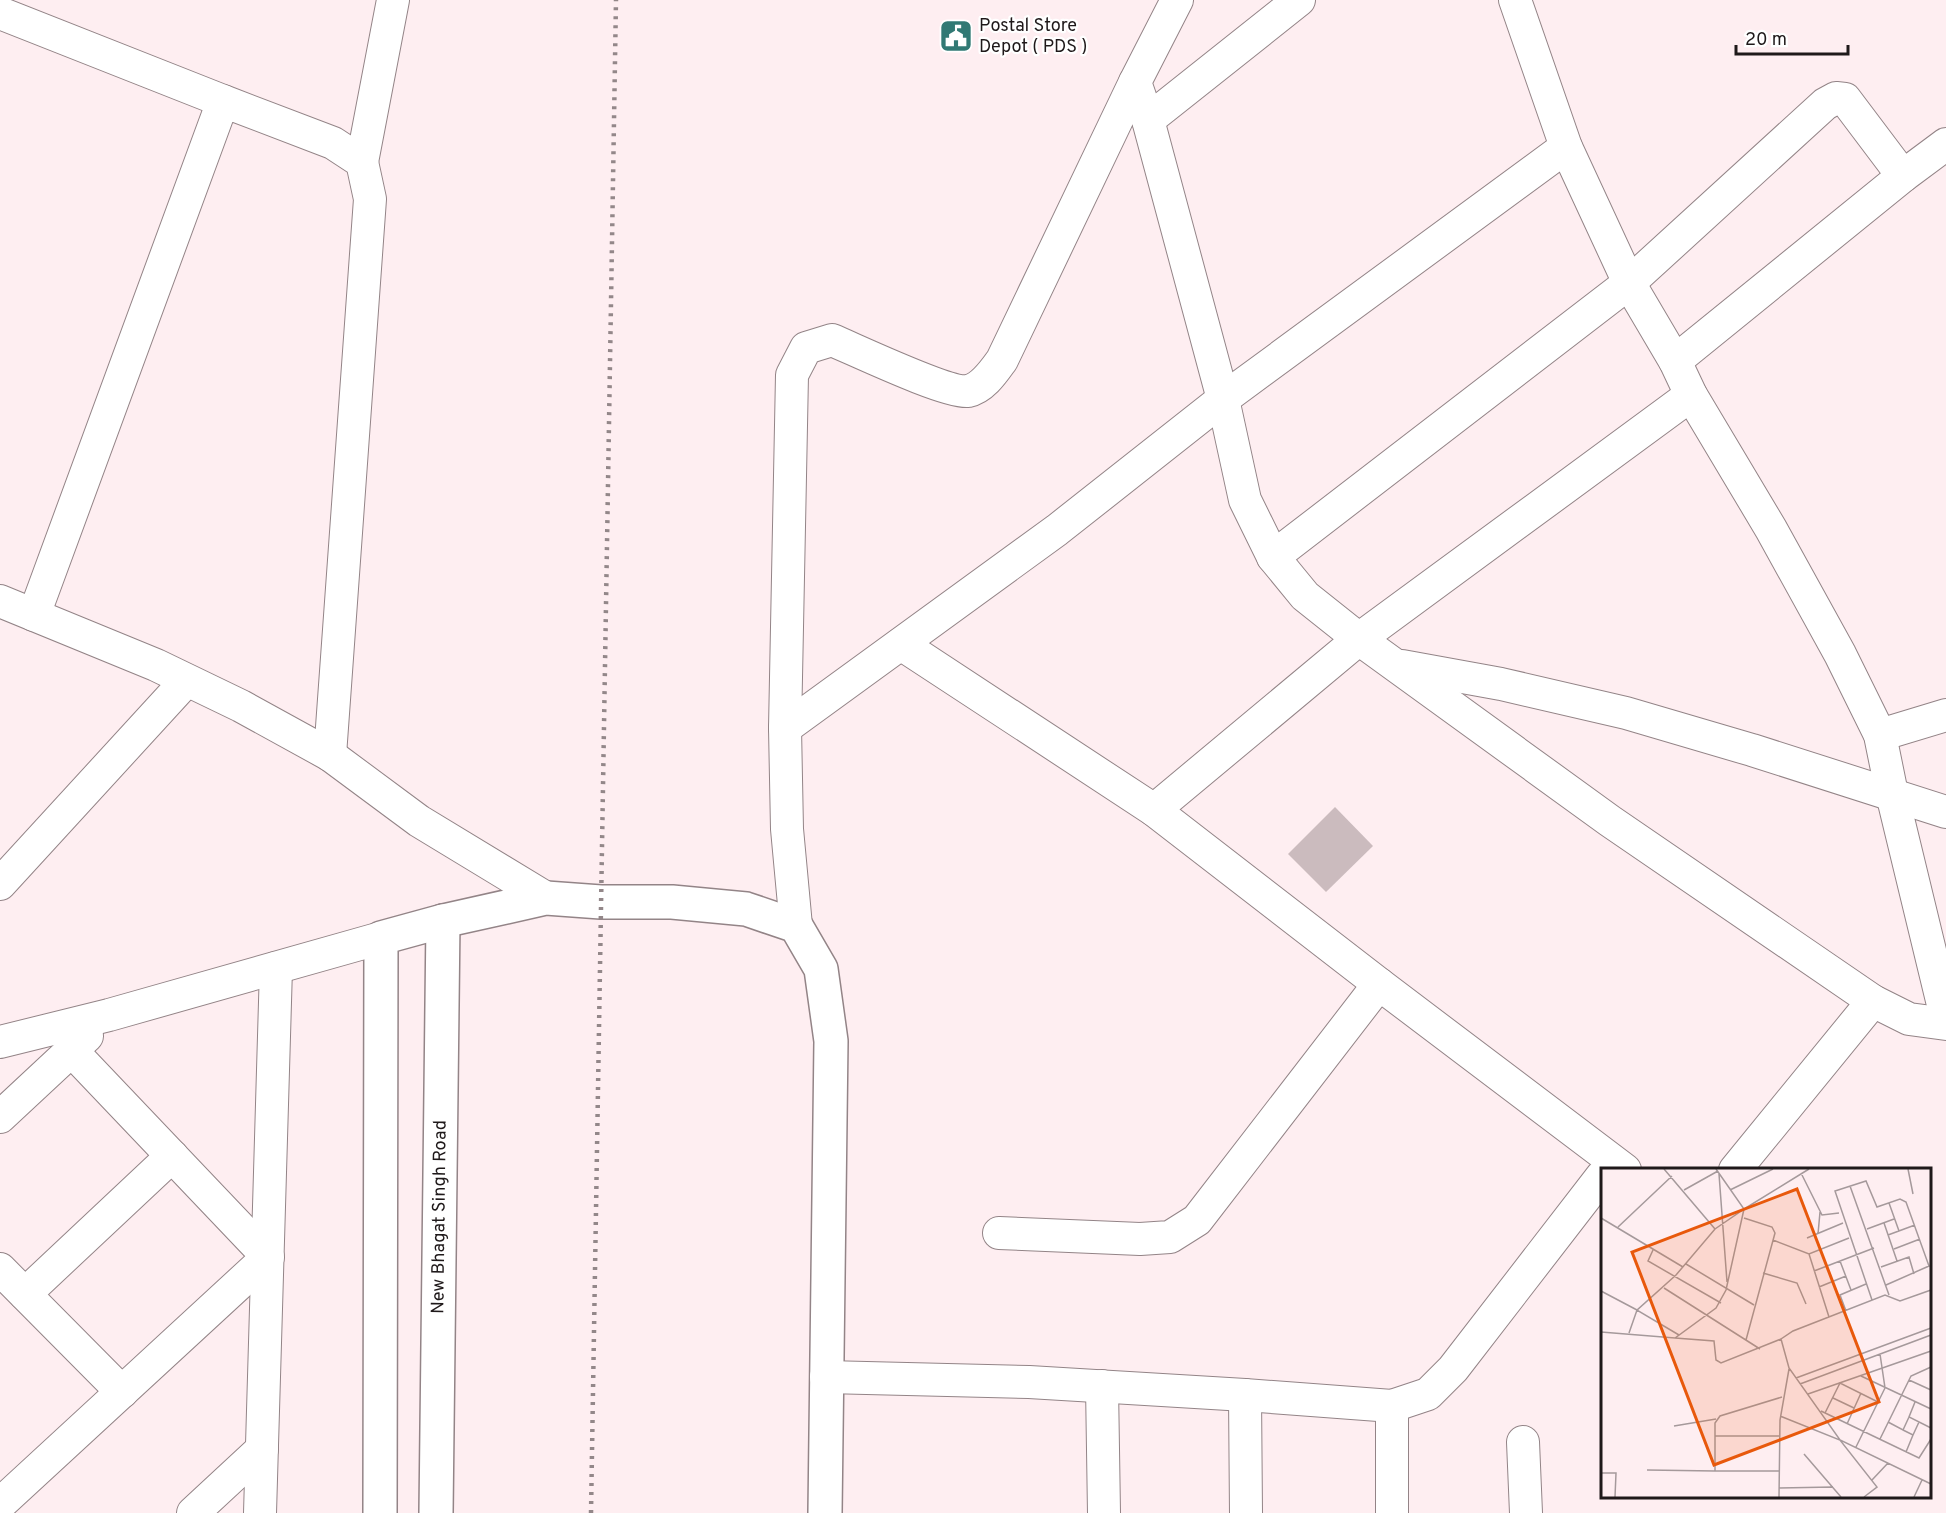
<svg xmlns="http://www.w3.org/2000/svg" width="1946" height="1513" viewBox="0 0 1946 1513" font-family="Overpass,sans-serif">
	<rect width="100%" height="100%" fill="#feeef1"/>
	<!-- building -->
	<polygon fill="#cbbbbe" points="1335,807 1373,846 1326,892 1288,854"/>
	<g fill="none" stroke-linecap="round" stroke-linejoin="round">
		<defs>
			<g id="street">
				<polyline points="1177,0 1135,82 1148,120 1223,399 1245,500 1273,557 1305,596 1359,639 1610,821 1873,1001 1909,1019 1946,1024"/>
				<polyline points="1515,0 1566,147 1629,283 1675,361 1691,395 1771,529 1840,654 1880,735 1892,794 1946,1017"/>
				<polyline points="0,13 223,101"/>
				<polyline points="1148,120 1299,0"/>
				<polyline points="362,162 393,0"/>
				<polyline points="1675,361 1903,176 1946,144"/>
				<polyline points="1273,557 1629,283 1825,104 1836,98 1845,99 1903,176"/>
				<polyline points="0,601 156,665 241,706 330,755 419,821 546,898"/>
				<polyline points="34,615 223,101 333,143 362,162 370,199 330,755"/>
				<polyline points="901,644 1154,810 1379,984 1625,1170"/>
				<polyline points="1402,666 1501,684 1626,713 1752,750 1946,812"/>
				<polyline points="785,728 1057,530 1223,399 1566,147"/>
				<polyline points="1880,735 1946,715"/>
				<polyline points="1154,810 1359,639 1691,395"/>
				<polyline points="0,884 186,681"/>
				<path d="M 796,926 L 787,829 L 785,728 L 792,375 L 806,348 L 832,340 C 856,350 948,394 968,391 C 983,388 994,371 1002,360 L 1135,82"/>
				<polyline points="0,1042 109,1015 381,938"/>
				<polyline points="0,1117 87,1036"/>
				<polyline points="1735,1170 1873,1001"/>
				<polyline points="999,1233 1140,1239 1170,1237 1197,1220 1379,984"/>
				<polyline points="0,1269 122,1392"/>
				<polyline points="25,1294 172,1156"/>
				<polyline points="826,1377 1029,1382 1245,1395 1392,1406"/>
				<polyline points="1102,1386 1104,1513"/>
				<polyline points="1245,1395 1246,1513"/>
				<polyline points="1523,1442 1526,1513"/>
				<polyline points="0,1504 268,1257 71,1050"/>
				<polyline points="193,1513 262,1449"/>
				<polyline points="260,1513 276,968"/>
				<polyline points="1392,1513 1392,1406 1428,1394 1453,1369 1602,1176"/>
			</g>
			<g id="secondary">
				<polyline points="380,1513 381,938 443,921 546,898 601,902 672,902 746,909 796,926 821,969 831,1041 825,1513"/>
				<path id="s1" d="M 436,1513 L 443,921"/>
			</g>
		</defs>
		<!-- street casing -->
		<use href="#street" stroke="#938487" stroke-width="34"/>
		<!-- secondary casing -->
		<use href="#secondary" stroke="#938487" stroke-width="36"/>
		<!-- street -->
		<use href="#street" stroke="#fff" stroke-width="32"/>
		<!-- secondary -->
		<use href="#secondary" stroke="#fff" stroke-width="33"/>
		<!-- rail -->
		<polyline stroke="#938789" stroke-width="4.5" stroke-dasharray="3 6" stroke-linecap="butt" points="591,1513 616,0"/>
	</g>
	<!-- icons -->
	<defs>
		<symbol id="civic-square" viewBox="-11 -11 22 22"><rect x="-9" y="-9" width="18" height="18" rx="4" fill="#317974" stroke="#fff"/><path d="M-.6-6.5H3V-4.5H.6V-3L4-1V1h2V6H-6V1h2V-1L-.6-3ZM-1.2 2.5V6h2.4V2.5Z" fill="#fff"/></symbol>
	</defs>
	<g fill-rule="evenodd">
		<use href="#civic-square" x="937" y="17" width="38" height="38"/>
	</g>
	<g text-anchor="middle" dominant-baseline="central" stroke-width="4.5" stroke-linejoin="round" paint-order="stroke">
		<!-- poi labels -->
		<g font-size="18" fill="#1f191a" stroke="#fff" text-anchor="start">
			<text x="979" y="26">Postal Store<tspan x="979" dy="21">Depot ( PDS )</tspan></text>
		</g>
		<!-- street labels -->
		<g font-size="18" fill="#1f191a" stroke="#fff">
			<text stroke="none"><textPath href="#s1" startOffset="296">New Bhagat Singh Road</textPath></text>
		</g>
	</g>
	<!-- overview -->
	<g transform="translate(1601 1168)">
		<rect width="330" height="330" fill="#feeef1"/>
		<path fill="none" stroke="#a5999b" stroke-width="1.5" d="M 63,1 L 114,61M 307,1 L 312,26M 200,5 L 221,47 L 238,45M 118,6 L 126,114M 249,18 L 288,127M 83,22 L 117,3M 129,22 L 172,1M 288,35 L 298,63M 0,50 L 82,99M 143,50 L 171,59 L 174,65 L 145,172M 283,55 L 296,93M 17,59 L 71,8M 266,61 L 293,51M 217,66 L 219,44M 287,67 L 314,57M 206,70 L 242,55M 172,72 L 208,86 L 248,70M 293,81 L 319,71M 52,82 L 47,93 L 120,135M 208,86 L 228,149M 239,93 L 250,122M 85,96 L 153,137M 280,99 L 308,89 L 313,106M 213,103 L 273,80M 162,105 L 196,115 L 205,136M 218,119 L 245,108M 63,120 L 159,181M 330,122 L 299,133 L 284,127 L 192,163 L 180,171 L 188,200 L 239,272 L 330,316M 0,123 L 36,142 L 75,107 L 114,61 L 143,41 L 115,1M 271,132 L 234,23 L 265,13 L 276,39 L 299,31 L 305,34 L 328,98 L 285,117M 245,143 L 239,127 L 265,116M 0,164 L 74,170 L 115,140 L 125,122 L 143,41 L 208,1M 28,165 L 36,142 L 78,167M 74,170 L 113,173 L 115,192 L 120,195 L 180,171M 260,208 L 330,241M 195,210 L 330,160M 308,212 L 330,222M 199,216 L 330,167M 207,226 L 330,183M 232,230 L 253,240M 314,234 L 308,249 L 330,260M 220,243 L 318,290 L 330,271M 224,245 L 239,215 L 277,234M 179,248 L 239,272 L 276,319 L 263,329M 287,254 L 302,262 L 308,249M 246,256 L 260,225M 73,258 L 115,251M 302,262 L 312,267 L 318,254M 114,268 L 114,303 L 178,303M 178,268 L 114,268 L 114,255 L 119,248 L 181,229M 279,271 L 310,208 L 330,199M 255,279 L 284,220 L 279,186M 305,284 L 312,267M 203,286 L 240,329M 46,302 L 114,303M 0,305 L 15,305 L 14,329M 271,312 L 287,295M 178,320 L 232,319M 178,329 L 179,252 L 188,201M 313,329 L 321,312"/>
		<path fill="#e8590c" fill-opacity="0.15" stroke="#e8590c" stroke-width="3" d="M 196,21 L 278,234 L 113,297 L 31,84 Z"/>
		<rect width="330" height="330" fill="none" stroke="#1f191a" stroke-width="3"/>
	</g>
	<!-- scale -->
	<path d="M1736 45v9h112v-9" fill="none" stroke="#1f191a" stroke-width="3"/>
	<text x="1745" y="45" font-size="18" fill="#1f191a" stroke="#ffffff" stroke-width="4.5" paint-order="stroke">20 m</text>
</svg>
